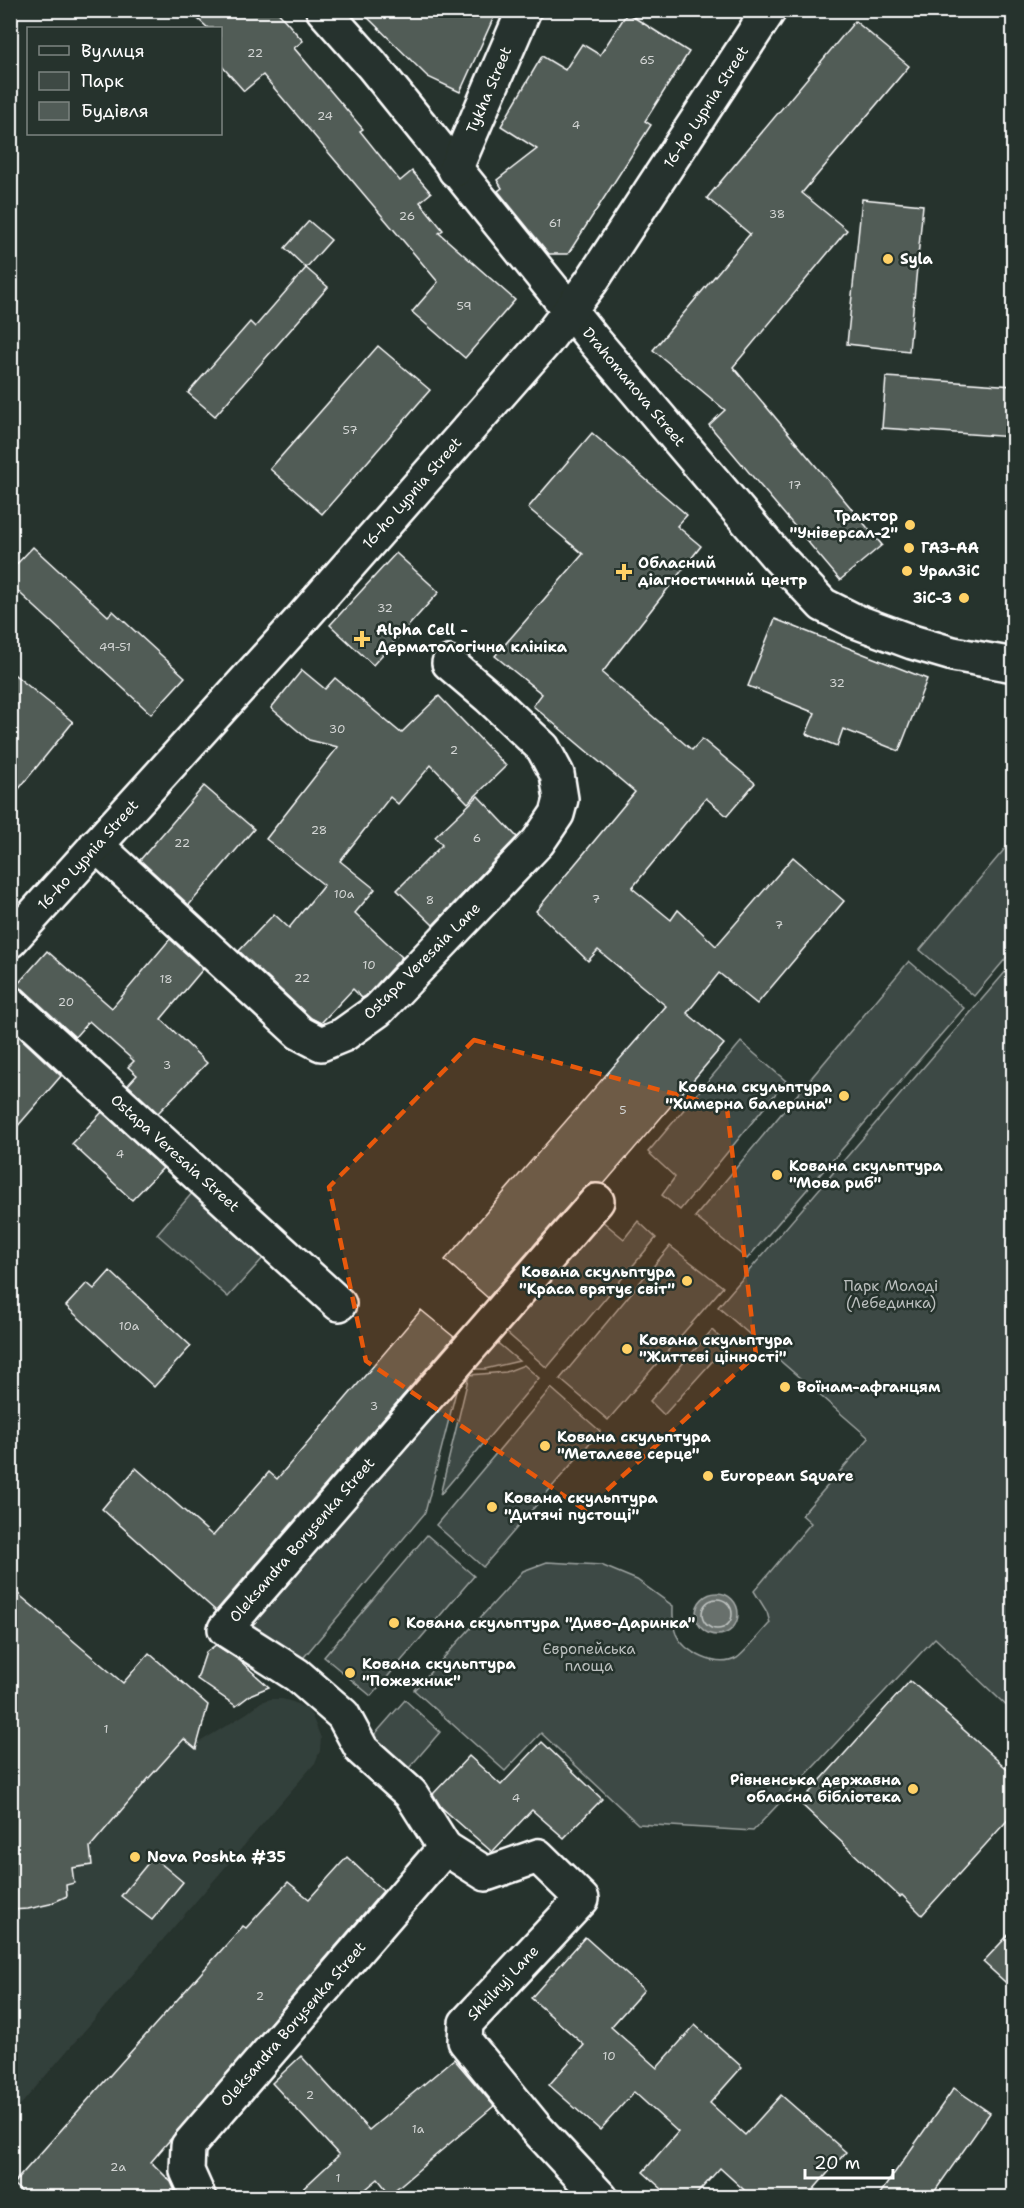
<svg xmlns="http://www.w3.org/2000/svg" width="1024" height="2208" viewBox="0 0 1024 2208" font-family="'Shantell Sans',sans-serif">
	<rect width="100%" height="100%" fill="#26332d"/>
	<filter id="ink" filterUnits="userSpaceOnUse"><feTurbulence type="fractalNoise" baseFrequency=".0167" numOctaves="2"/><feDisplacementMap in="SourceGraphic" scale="12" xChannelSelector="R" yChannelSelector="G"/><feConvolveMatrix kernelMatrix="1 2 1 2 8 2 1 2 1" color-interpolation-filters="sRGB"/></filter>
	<g filter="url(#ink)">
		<!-- built -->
		<polygon fill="#333f3a" points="271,1699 282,1699 293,1702 307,1709 312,1716 321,1738 320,1751 315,1763 11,2116 11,1886 73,1883 72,1868 91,1865 90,1847 184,1739 193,1746 247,1713 261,1702"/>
		<!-- green -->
		<g fill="#3e4944" stroke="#9ea4a2" stroke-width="1.5">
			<polygon points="1013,839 1013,950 974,996 920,950"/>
			<polygon points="909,961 964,1008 747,1259 695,1217"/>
			<path d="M 1013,963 L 1013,1712 L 935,1638 L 753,1831 L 638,1824 L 541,1733 L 505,1771 L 414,1690 L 523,1571 L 547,1562 L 601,1565 L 637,1580 L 673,1606 C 673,1615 672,1625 676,1634 C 685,1653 717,1669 737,1658 C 745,1653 762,1631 770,1623 L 767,1612 L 754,1591 L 811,1523 L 802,1515 L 869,1438 L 718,1307 Z"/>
			<polygon points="741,1042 786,1081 680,1210 662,1195 675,1177 648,1152"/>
			<polygon points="193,1192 265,1256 228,1297 157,1234"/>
			<polygon points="596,1216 624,1239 638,1221 656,1238 547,1368 498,1325"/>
			<polygon points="670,1246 723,1287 608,1420 560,1379"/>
			<polygon points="712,1330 727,1345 664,1415 650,1401"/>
			<polygon points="488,1335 519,1361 485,1369 471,1369 480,1359"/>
			<polygon points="524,1365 539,1378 440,1495 469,1375 506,1372"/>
			<polygon points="461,1372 425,1513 299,1663 241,1620"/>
			<polygon points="551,1388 600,1431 483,1567 436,1525"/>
			<polygon points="427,1535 474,1576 371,1696 324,1657"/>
			<polygon points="405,1700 440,1732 403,1775 368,1742"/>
		</g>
		<!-- water -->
		<circle fill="#67706c" stroke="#a4a9a7" stroke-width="1.5" cx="717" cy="1614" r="21"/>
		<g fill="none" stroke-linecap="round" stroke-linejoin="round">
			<!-- shore -->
			<circle stroke="#c2c6c4" stroke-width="1.5" cx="717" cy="1614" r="15"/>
		</g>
		<!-- building -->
		<g fill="#515c57" stroke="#fff" stroke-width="1.5">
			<polygon points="188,10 276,10 303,41 294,48 363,129 360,131 400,181 412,171 431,193 420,202 443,230 439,233 515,300 465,358 412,312 438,282 263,75 244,91 220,64 220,28 208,28"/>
			<polygon points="360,10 497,10 460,92 428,77"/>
			<polygon points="627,13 689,52 645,121 651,125 568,254 549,254 498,191 502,188 497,180 537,149 501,126 542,56 565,70 582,44 600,55"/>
			<polygon points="855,21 909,66 802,193 847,230 733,367 882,545 840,580 709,425 725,410 653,350 750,234 707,198"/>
			<polygon points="862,199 923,205 909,351 847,344"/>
			<polygon points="309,221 331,240 306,268 285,248"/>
			<polygon points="306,268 328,287 215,416 188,393 250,322 255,327"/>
			<polygon points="378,346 430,390 322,514 270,469"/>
			<polygon points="886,377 1014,386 1014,437 882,428"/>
			<polygon points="592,433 687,515 677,526 701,546 602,673 692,750 702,739 755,783 727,816 706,798 632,888 671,920 678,910 716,946 793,857 844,901 757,1004 719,973 687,1013 724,1044 604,1184 591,1183 583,1189 488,1298 445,1260 666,1006 598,950 588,961 536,911 635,792 533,706 542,694 495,656 583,554 528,508"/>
			<polygon points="33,547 108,616 113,611 185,677 151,714 10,584 10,571"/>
			<polygon points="396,553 439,592 373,665 330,625"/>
			<polygon points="775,619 927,679 899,751 843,729 837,746 806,734 815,713 748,686"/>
			<polygon points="302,670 325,689 335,678 401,733 439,696 506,766 468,803 431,765 398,804 390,797 340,861 375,889 355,913 402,957 366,996 362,998 353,989 321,1023 311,1018 239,951 274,914 289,928 324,885 266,839 338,747 309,740 271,708"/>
			<polygon points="10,671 73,722 10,800"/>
			<polygon points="204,786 254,829 189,905 140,860"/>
			<polygon points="478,796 517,837 433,925 397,890 442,845 435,837"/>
			<polygon points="170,939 203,969 161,1019 207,1063 158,1113 128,1085 137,1075 128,1067 134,1061 89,1021 75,1037 23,989 16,986 47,951 112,1008"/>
			<polygon points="13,1031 61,1076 10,1135 10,1034"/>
			<polygon points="102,1112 163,1168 132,1200 72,1144"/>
			<polygon points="110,1271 191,1346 154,1387 66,1306 87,1283 94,1289"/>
			<polygon points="421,1310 454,1337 216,1611 102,1509 136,1468 213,1536 269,1472 277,1479"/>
			<polygon points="10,1587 123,1683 149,1653 208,1705 196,1749 184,1739 148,1779 90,1847 92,1865 72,1868 74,1883 66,1885 67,1896 50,1904 28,1909 10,1910"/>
			<polygon points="216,1645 239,1660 269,1687 252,1694 236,1706 197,1679 206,1652"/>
			<polygon points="910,1681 946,1711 945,1713 1014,1775 1014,1813 922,1915 902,1895 900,1897 800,1803"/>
			<polygon points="542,1742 602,1799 564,1838 532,1810 492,1852 441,1807 433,1794 469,1756 501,1785"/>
			<polygon points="153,1857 183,1882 152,1920 121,1896"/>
			<polygon points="347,1857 383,1891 151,2162 171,2182 178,2198 28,2198 13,2184 243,1926 246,1928 288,1882 309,1899"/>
			<polygon points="1014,1929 1014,1990 983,1962"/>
			<polygon points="585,1937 644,1990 611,2027 657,2068 695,2025 742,2067 710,2103 745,2135 781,2095 846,2152 806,2198 753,2198 720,2168 693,2198 672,2198 643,2172 678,2132 634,2092 600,2130 549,2085 584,2045 531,1998"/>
			<polygon points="301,2056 369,2130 454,2059 494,2106 390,2194 378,2179 355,2198 293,2198 339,2155 272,2083"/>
			<polygon points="954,2088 990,2113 930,2198 877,2198"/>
		</g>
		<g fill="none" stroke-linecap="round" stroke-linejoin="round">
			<defs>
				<g id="minor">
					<polyline points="323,10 372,65 592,338 776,555 823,605 855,621 912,642 953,654 1014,665"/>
					<polyline points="455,170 524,10"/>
					<polyline points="96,845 300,1033 321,1044 343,1035 378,1010 538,842 557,814 561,799 557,774 543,748 489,697 449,663"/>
					<polyline points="10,941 298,623 546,341 591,282 769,10"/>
					<polyline points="10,1003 339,1304"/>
					<polyline points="445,1848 486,1874 538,1856 582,1899 466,2023 465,2041 535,2127 601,2198"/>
					<polyline points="199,2198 187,2171 188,2146 445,1848 411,1794 362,1750 343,1715 297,1675 225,1629 597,1201"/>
				</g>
			</defs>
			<!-- minor casing -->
			<use href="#minor" stroke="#fff" stroke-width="38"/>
			<!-- minor -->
			<use href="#minor" stroke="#26332d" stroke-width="33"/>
		</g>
	</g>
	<!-- marked area -->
	<path fill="#e8590c" fill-opacity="0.2" stroke="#e8590c" stroke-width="4.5" stroke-dasharray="12 8" stroke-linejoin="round" d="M 474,1040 L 727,1108 L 756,1355 L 585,1510 L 366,1361 L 329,1187 Z"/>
	<!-- markers -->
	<g fill="#ffd166" stroke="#26332d" stroke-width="2">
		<circle cx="888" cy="259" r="6"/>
		<circle cx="910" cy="525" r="6"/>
		<circle cx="909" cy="548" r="6"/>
		<circle cx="907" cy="571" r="6"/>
		<path d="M621 563h6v6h6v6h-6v6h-6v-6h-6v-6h6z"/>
		<circle cx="964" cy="598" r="6"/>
		<path d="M359 630h6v6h6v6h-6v6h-6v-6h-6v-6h6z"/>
		<circle cx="844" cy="1096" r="6"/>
		<circle cx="777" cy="1175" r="6"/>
		<circle cx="687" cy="1281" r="6"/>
		<circle cx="627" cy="1349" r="6"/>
		<circle cx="785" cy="1387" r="6"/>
		<circle cx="545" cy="1446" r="6"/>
		<circle cx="708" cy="1476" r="6"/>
		<circle cx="492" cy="1507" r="6"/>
		<circle cx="394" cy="1623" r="6"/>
		<circle cx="350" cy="1673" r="6"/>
		<circle cx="913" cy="1789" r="6"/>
		<circle cx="135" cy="1857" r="6"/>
	</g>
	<g text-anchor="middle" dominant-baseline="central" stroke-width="5" stroke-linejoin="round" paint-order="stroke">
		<!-- number labels -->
		<g font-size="12" fill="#d4d6d5">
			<text x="255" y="53">22</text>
			<text x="647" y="60">65</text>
			<text x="325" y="116">24</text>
			<text x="576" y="125">4</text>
			<text x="777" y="214">38</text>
			<text x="407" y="216">26</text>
			<text x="555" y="223">61</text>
			<text x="464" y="306">59</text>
			<text x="350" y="430">57</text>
			<text x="795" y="485">17</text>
			<text x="385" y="608">32</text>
			<text x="115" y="647">49-51</text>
			<text x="837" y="683">32</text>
			<text x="337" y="729">30</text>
			<text x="454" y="750">2</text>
			<text x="319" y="830">28</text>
			<text x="477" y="838">6</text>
			<text x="182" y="843">22</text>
			<text x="344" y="894">10а</text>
			<text x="596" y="899">7</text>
			<text x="430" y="900">8</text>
			<text x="779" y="925">7</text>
			<text x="369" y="965">10</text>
			<text x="302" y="978">22</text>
			<text x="166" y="979">18</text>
			<text x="66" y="1002">20</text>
			<text x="167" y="1065">3</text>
			<text x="623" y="1110">5</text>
			<text x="120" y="1154">4</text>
			<text x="129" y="1326">10а</text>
			<text x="374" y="1406">3</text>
			<text x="106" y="1729">1</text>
			<text x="516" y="1798">4</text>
			<text x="260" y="1996">2</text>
			<text x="609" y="2056">10</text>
			<text x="310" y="2095">2</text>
			<text x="418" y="2129">1а</text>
			<text x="118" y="2167">2а</text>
			<text x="338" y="2178">1</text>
		</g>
		<!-- street labels -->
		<g font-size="15" fill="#fff" stroke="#26332d">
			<text transform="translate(489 90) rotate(-67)">Tykha Street</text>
			<text transform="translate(706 107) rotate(-57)">16-ho Lypnia Street</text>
			<text transform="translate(634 387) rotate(50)">Drahomanova Street</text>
			<text transform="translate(412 493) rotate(-49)">16-ho Lypnia Street</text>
			<text transform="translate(88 855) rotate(-48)">16-ho Lypnia Street</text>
			<text transform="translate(422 961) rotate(-45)">Ostapa Veresaia Lane</text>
			<text transform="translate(175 1153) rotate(42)">Ostapa Veresaia Street</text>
			<text transform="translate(302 1540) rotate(-49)">Oleksandra Borysenka Street</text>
			<text transform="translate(503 1983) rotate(-47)">Shkilnyj Lane</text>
			<text transform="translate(293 2024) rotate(-49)">Oleksandra Borysenka Street</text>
		</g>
		<!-- poi labels -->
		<g font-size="15" font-weight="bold" fill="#fff" stroke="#26332d" text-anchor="start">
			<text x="900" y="259">Syla</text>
			<text x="898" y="516" text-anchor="end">Трактор<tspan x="898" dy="17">"Універсал-2"</tspan></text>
			<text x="921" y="548">ГАЗ-АА</text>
			<text x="638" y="563">Обласний<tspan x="638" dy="17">діагностичний центр</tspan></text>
			<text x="919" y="571">УралЗіС</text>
			<text x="952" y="598" text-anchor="end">ЗіС-3</text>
			<text x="376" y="630">Alpha Cell -<tspan x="376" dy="17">Дерматологічна клініка</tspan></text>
			<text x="832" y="1087" text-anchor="end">Кована скульптура<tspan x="832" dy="17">"Химерна балерина"</tspan></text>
			<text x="789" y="1166">Кована скульптура<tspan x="789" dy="17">"Мова риб"</tspan></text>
			<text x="675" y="1272" text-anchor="end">Кована скульптура<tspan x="675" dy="17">"Краса врятує світ"</tspan></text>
			<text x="639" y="1340">Кована скульптура<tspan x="639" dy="17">"Життєві цінності"</tspan></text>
			<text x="797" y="1387">Воїнам-афганцям</text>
			<text x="557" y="1437">Кована скульптура<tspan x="557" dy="17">"Металеве серце"</tspan></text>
			<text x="720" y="1476">European Square</text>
			<text x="504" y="1498">Кована скульптура<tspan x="504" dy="17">"Дитячі пустощі"</tspan></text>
			<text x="406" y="1623">Кована скульптура "Диво-Даринка"</text>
			<text x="362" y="1664">Кована скульптура<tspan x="362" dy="17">"Пожежник"</tspan></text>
			<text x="901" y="1780" text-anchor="end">Рівненська державна<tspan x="901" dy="17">обласна бібліотека</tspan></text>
			<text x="147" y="1857">Nova Poshta #35</text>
		</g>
		<!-- park labels -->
		<g font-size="15" fill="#bbbfbe" stroke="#26332d">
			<text x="891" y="1286">Парк Молоді<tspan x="891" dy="17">(Лебединка)</tspan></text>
			<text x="589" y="1649">Європейська<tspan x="589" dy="17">площа</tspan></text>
		</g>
	</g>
	<!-- margin -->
	<rect width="1024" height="2208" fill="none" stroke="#26332d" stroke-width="36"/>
	<rect x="18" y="18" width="988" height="2172" fill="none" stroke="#fff" stroke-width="2" filter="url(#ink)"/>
	<!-- legend -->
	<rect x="27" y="27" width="195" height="108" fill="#26332d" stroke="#7d8581" stroke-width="1.5"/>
	<rect x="39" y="46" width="30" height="9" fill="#26332d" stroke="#7d8581" stroke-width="1.5"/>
	<text x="81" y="57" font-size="18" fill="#ffffff">Вулиця</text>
	<rect x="39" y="72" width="30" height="18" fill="#3e4944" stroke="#7d8581" stroke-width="1.5"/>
	<text x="81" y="87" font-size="18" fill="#ffffff">Парк</text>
	<rect x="39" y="102" width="30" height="18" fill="#515c57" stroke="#7d8581" stroke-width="1.5"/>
	<text x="81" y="117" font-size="18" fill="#ffffff">Будівля</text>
	<!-- scale -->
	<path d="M805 2169v9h88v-9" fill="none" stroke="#ffffff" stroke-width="3"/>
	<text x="814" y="2169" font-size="18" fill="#ffffff" stroke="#26332d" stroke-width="4.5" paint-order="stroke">20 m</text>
</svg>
